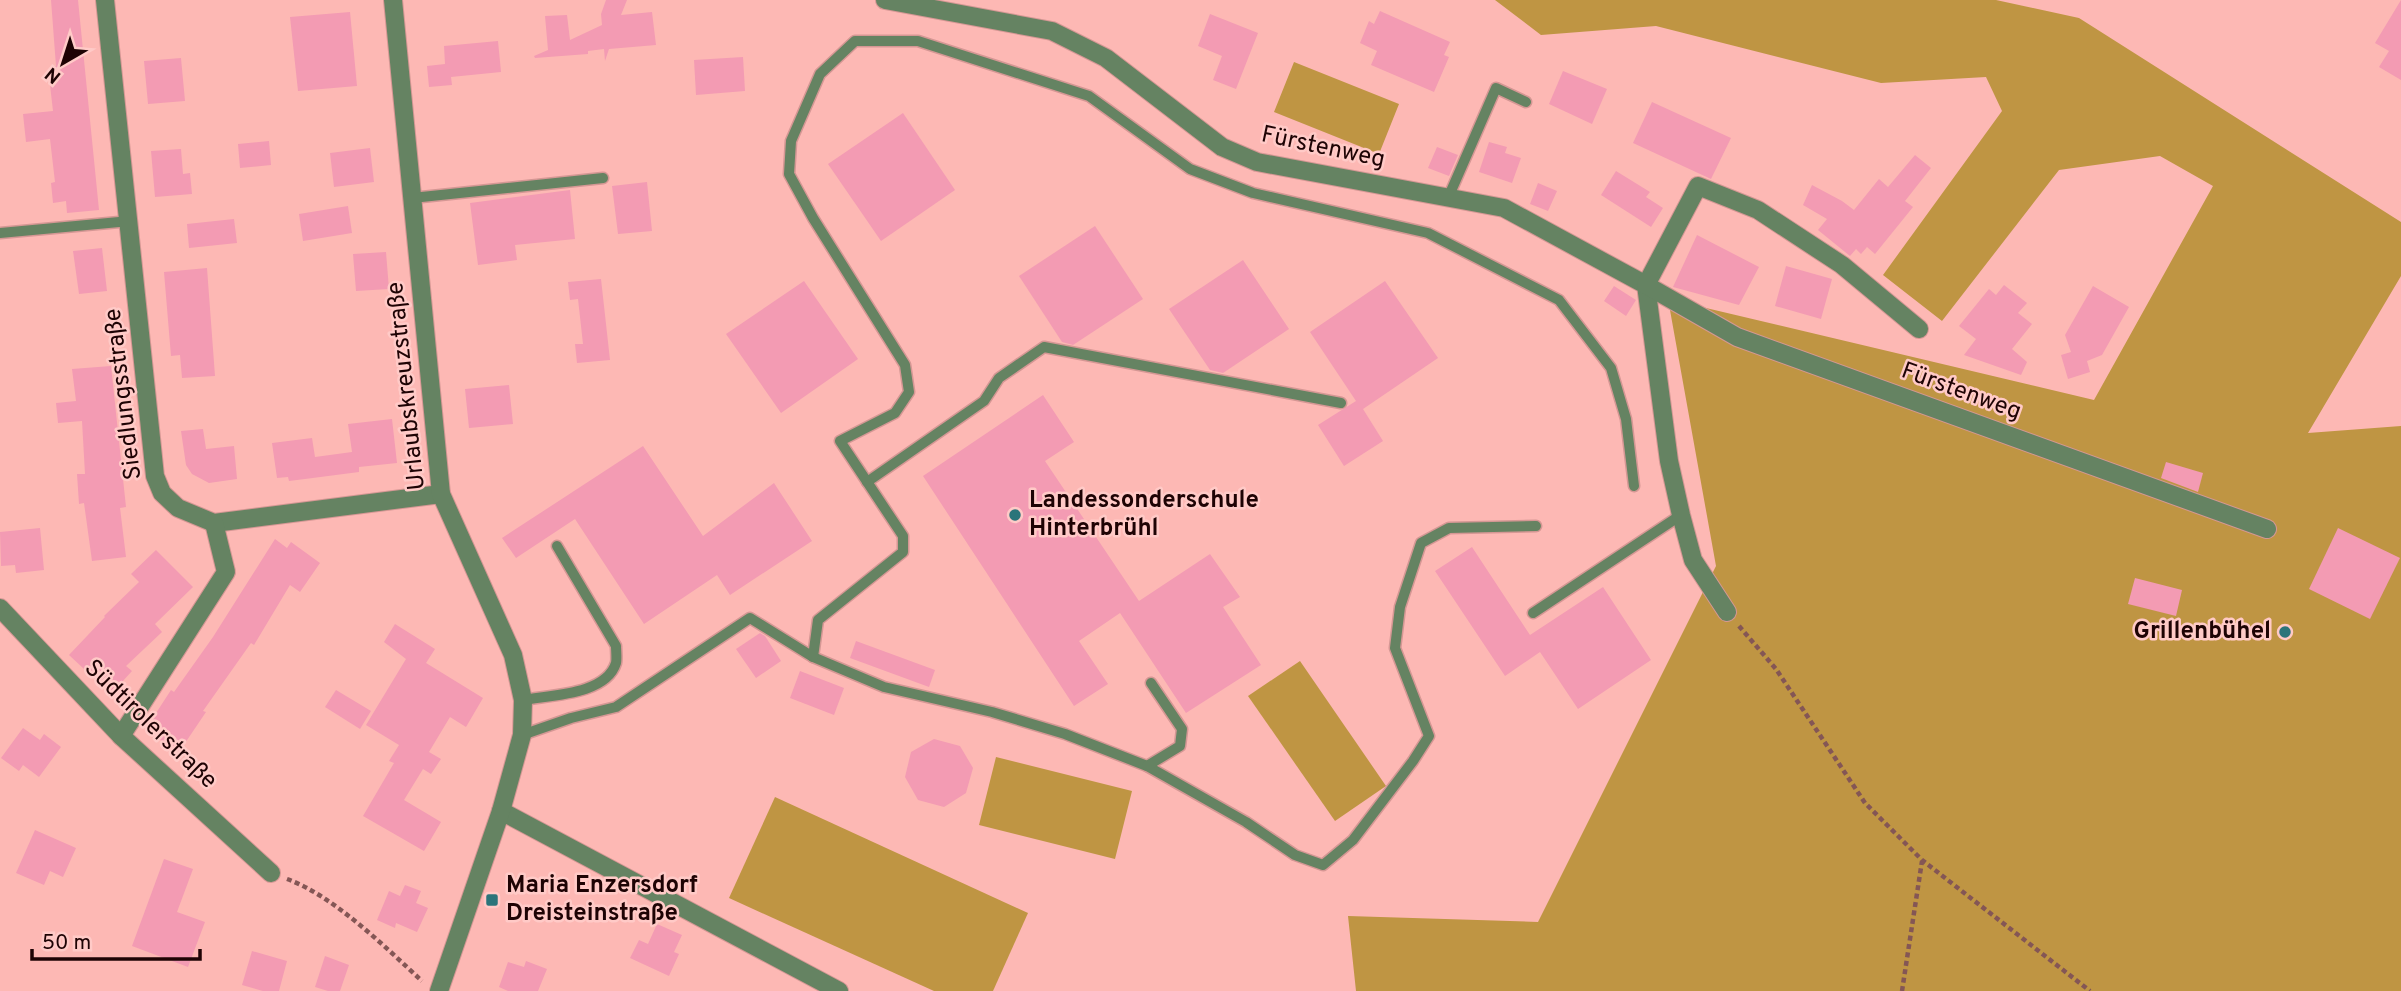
<svg xmlns="http://www.w3.org/2000/svg" width="2401" height="991" viewBox="0 0 2401 991" font-family="Overpass,sans-serif">
	<rect width="100%" height="100%" fill="#fdb8b4"/>
	<!-- green -->
	<g fill="#bf9543">
		<polygon points="1495,0 1996,0 2079,18 2401,222 2401,276 2308,433 2401,426 2401,991 1356,991 1348,916 1538,922 1716,566 1668,299 2094,400 2213,186 2160,156 2059,170 1942,321 1883,275 2002,111 1986,77 1881,83 1656,26 1541,35"/>
		<polygon points="1294,62 1399,104 1379,154 1274,112"/>
		<polygon points="1300,661 1386,786 1335,821 1248,696"/>
		<polygon points="996,757 1132,791 1115,859 979,825"/>
		<polygon points="775,797 1028,913 993,991 934,991 729,898"/>
	</g>
	<!-- building -->
	<g fill="#f39bb3">
		<polygon points="51,0 78,0 99,210 67,213 66,201 53,203 51,183 55,182 50,139 26,142 23,114 53,111 50,85 56,84 54,66 56,66"/>
		<polygon points="606,0 627,0 621,15 652,12 656,45 609,49 605,61 604,49 588,51 588,54 535,58 534,56 548,50 545,16 567,15 570,40 602,25 601,14"/>
		<polygon points="2401,0 2401,80 2379,67 2389,51 2375,43"/>
		<polygon points="1380,11 1450,42 1444,55 1449,57 1434,92 1371,65 1377,51 1360,43 1369,21 1374,24"/>
		<polygon points="350,12 357,86 298,91 290,17"/>
		<polygon points="1210,14 1258,33 1236,89 1213,80 1222,56 1198,46"/>
		<polygon points="498,41 501,72 451,77 452,85 429,87 427,66 445,64 444,46"/>
		<polygon points="743,57 745,91 696,95 694,60"/>
		<polygon points="181,58 185,101 148,104 144,61"/>
		<polygon points="1563,71 1607,89 1592,124 1549,104"/>
		<polygon points="1652,102 1731,138 1711,179 1633,143"/>
		<polygon points="903,113 955,190 881,241 828,164"/>
		<polygon points="269,141 271,165 240,168 238,144"/>
		<polygon points="1489,142 1507,147 1505,153 1521,158 1512,183 1479,172"/>
		<polygon points="1437,147 1458,155 1449,176 1428,168"/>
		<polygon points="370,148 374,182 334,187 330,153"/>
		<polygon points="181,149 183,174 190,173 192,194 155,197 151,151"/>
		<polygon points="1915,155 1931,168 1905,201 1913,207 1875,254 1867,247 1861,254 1856,249 1850,256 1818,230 1827,219 1803,205 1812,185 1842,201 1854,210 1879,179 1888,187"/>
		<polygon points="1616,171 1650,192 1646,197 1663,208 1651,227 1601,195"/>
		<polygon points="647,182 652,231 618,234 612,186"/>
		<polygon points="1538,183 1557,191 1548,211 1530,204"/>
		<polygon points="570,190 575,239 515,245 517,260 478,265 470,203"/>
		<polygon points="348,206 352,233 303,241 299,214"/>
		<polygon points="234,219 237,243 189,248 187,224"/>
		<polygon points="1095,226 1143,299 1073,345 1062,342 1019,276"/>
		<polygon points="1697,235 1759,267 1739,305 1673,287"/>
		<polygon points="102,248 107,291 79,294 73,251"/>
		<polygon points="386,252 389,289 356,291 353,254"/>
		<polygon points="1243,260 1289,329 1223,373 1210,370 1169,309"/>
		<polygon points="1786,266 1832,279 1821,319 1775,306"/>
		<polygon points="207,268 215,376 182,378 180,355 171,356 164,272"/>
		<polygon points="601,279 610,360 577,363 575,344 583,344 578,299 570,300 568,282"/>
		<polygon points="804,281 858,359 781,413 726,334"/>
		<polygon points="1385,281 1438,358 1363,409 1383,441 1344,466 1318,425 1356,401 1310,332"/>
		<polygon points="2004,285 2027,303 2018,313 2032,324 2012,349 2027,362 2021,375 1964,355 1976,339 1959,326 1989,289 1996,295"/>
		<polygon points="1614,286 1636,300 1626,316 1604,301"/>
		<polygon points="2093,286 2129,307 2102,355 2087,361 2090,372 2068,379 2061,355 2071,352 2065,335"/>
		<polygon points="111,366 126,507 120,508 126,557 92,561 84,503 79,504 77,474 85,474 82,421 58,423 56,403 76,401 72,369"/>
		<polygon points="509,385 513,424 469,428 465,389"/>
		<polygon points="1043,395 1074,442 1045,461 1139,601 1210,554 1240,597 1223,607 1261,665 1186,713 1120,613 1079,641 1108,684 1074,706 923,476"/>
		<polygon points="392,419 397,463 359,467 359,472 305,479 289,481 288,477 277,478 272,443 312,438 315,457 352,452 348,424"/>
		<polygon points="203,429 206,449 234,446 237,479 209,483 192,474 186,465 181,431"/>
		<polygon points="643,446 703,536 774,483 812,541 730,595 717,575 644,624 575,519 516,558 502,538"/>
		<polygon points="2166,462 2203,473 2198,492 2161,478"/>
		<polygon points="40,528 44,570 16,573 15,565 1,566 0,532"/>
		<polygon points="2338,528 2400,558 2370,619 2309,589"/>
		<polygon points="275,539 287,548 291,542 320,563 300,592 290,585 254,645 251,643 203,711 206,712 179,752 145,730 171,690 174,692 213,637"/>
		<polygon points="1472,547 1530,635 1603,587 1651,660 1578,709 1540,652 1505,676 1435,571"/>
		<polygon points="156,550 193,587 155,624 162,632 126,666 132,671 111,694 69,655 105,617 104,616 139,582 131,574"/>
		<polygon points="2135,578 2182,590 2176,616 2128,604"/>
		<polygon points="395,624 435,649 426,663 483,698 466,727 450,717 429,752 441,759 431,774 423,769 404,800 441,822 424,851 363,816 394,763 389,761 399,745 366,725 406,659 384,642"/>
		<polygon points="760,633 765,636 781,661 756,678 736,649"/>
		<polygon points="856,641 935,670 929,687 850,658"/>
		<polygon points="800,671 844,688 834,715 790,698"/>
		<polygon points="336,690 371,711 360,729 325,707"/>
		<polygon points="23,728 40,740 44,734 61,747 39,777 23,765 19,771 1,758"/>
		<polygon points="934,739 960,746 973,768 966,793 944,807 918,800 905,777 911,752"/>
		<polygon points="35,830 76,848 63,877 50,871 44,885 16,873"/>
		<polygon points="164,859 193,869 177,912 205,922 188,967 132,946"/>
		<polygon points="405,885 421,891 416,903 428,908 417,932 396,923 395,928 377,920 389,891 400,896"/>
		<polygon points="657,924 682,935 674,952 679,954 669,976 630,958 639,940 648,944"/>
		<polygon points="252,951 287,961 279,991 263,991 242,985"/>
		<polygon points="325,956 349,965 340,991 328,991 315,987"/>
		<polygon points="526,961 547,969 538,991 508,991 499,987 508,962 524,967"/>
	</g>
	<g fill="none" stroke-linecap="round" stroke-linejoin="round">
		<defs>
			<g id="service">
				<polyline points="412,198 603,178"/>
				<polyline points="1448,198 1496,88 1526,102"/>
				<polyline points="0,233 130,221"/>
				<polyline points="867,482 984,401 999,378 1044,347 1341,403"/>
				<polyline points="1533,613 1681,515"/>
				<polyline points="813,657 884,687 992,712 1065,734 1147,766 1246,822 1295,855 1323,865 1353,840 1413,761 1429,736 1395,648 1400,607 1421,543 1449,528 1536,526"/>
				<path d="M 523,700 C 550,695 606,695 616,663 C 617,659 616,651 616,646 L 557,546"/>
				<polyline points="522,735 571,718 616,707 750,618 813,657 818,620 903,552 903,536 840,441 895,413 909,392 905,365 813,218 789,174 791,141 820,74 855,41 918,41 1089,96 1190,169 1253,193 1428,233 1559,300 1611,368 1626,419 1634,486"/>
				<polyline points="1147,766 1180,746 1182,729 1151,683"/>
			</g>
			<g id="minor">
				<polyline points="105,0 155,476 162,493 178,508 214,523 441,494"/>
				<polyline points="885,0 1052,31 1106,58 1222,147 1257,162 1504,208 1646,285 1669,461 1681,515 1693,560 1727,612"/>
				<polyline points="1919,329 1842,265 1758,210 1698,186 1646,285 1737,337 2267,529"/>
				<polyline points="0,608 121,736 271,873"/>
				<polyline points="121,736 226,572 214,523"/>
				<polyline points="501,811 839,991"/>
			</g>
			<polyline id="tertiary" points="393,0 441,494 513,655 523,700 522,735 501,811 439,991"/>
		</defs>
		<!-- service casing -->
		<use href="#service" stroke="#d59794" stroke-width="13"/>
		<!-- minor casing -->
		<use href="#minor" stroke="#d59794" stroke-width="20"/>
		<!-- tertiary casing -->
		<use href="#tertiary" stroke="#d59794" stroke-width="20"/>
		<!-- path -->
		<g stroke="#845655" stroke-width="4.5" stroke-dasharray="5 3.5" stroke-linecap="butt">
			<polyline points="1739,626 1776,669 1865,803 1922,860 2090,991"/>
			<path d="M 287,879 C 334,896 385,947 422,981"/>
			<polyline points="1902,991 1922,861"/>
		</g>
		<!-- service -->
		<use href="#service" stroke="#658362" stroke-width="10"/>
		<!-- minor -->
		<use href="#minor" stroke="#658362" stroke-width="18"/>
		<!-- tertiary -->
		<use href="#tertiary" stroke="#658362" stroke-width="18"/>
	</g>
	<!-- markers -->
	<g fill="#2b747a" stroke="#ffcac7" stroke-width="2.5">
		<circle cx="1015" cy="515" r="7"/>
		<circle cx="2285" cy="632" r="7"/>
		<rect x="485" y="893" width="14" height="14" rx="3.5"/>
	</g>
	<g text-anchor="middle" dominant-baseline="central" stroke-width="5" stroke-linejoin="round" paint-order="stroke">
		<!-- street labels -->
		<g font-size="24" fill="#1e0304" stroke="#ffcac7">
			<text transform="translate(1323 148) rotate(12)">Fürstenweg</text>
			<text transform="translate(407 386) rotate(-96)">Urlaubskreuzstraße</text>
			<text transform="translate(1961 392) rotate(20)">Fürstenweg</text>
			<text transform="translate(124 394) rotate(-97)">Siedlungsstraße</text>
			<text transform="translate(150 725) rotate(44)">Südtirolerstraße</text>
		</g>
		<!-- poi labels -->
		<g font-size="24" font-weight="bold" fill="#1e0304" stroke="#ffcac7" text-anchor="start">
			<text x="1029" y="501">Landessonderschule<tspan x="1029" dy="28">Hinterbrühl</tspan></text>
			<text x="2271" y="632" text-anchor="end">Grillenbühel</text>
			<text x="506" y="886">Maria Enzersdorf<tspan x="506" dy="28">Dreisteinstraße</tspan></text>
		</g>
	</g>
	<!-- north arrow -->
	<g transform="translate(63 63) rotate(219)" stroke="#ffcac7" stroke-width="5" paint-order="stroke">
	<path d="M0-5L12 26L0 18L-12 26Z" fill="#1e0304"/>
	<text y="-10" font-size="19" font-weight="bold" text-anchor="middle" fill="#1e0304">N</text>
	</g>
	<!-- scale -->
	<path d="M32 949v10h168v-10" fill="none" stroke="#1e0304" stroke-width="3.5"/>
	<text x="42" y="949" font-size="21" fill="#1e0304" stroke="#ffcac7" stroke-width="5" paint-order="stroke">50 m</text>
</svg>
